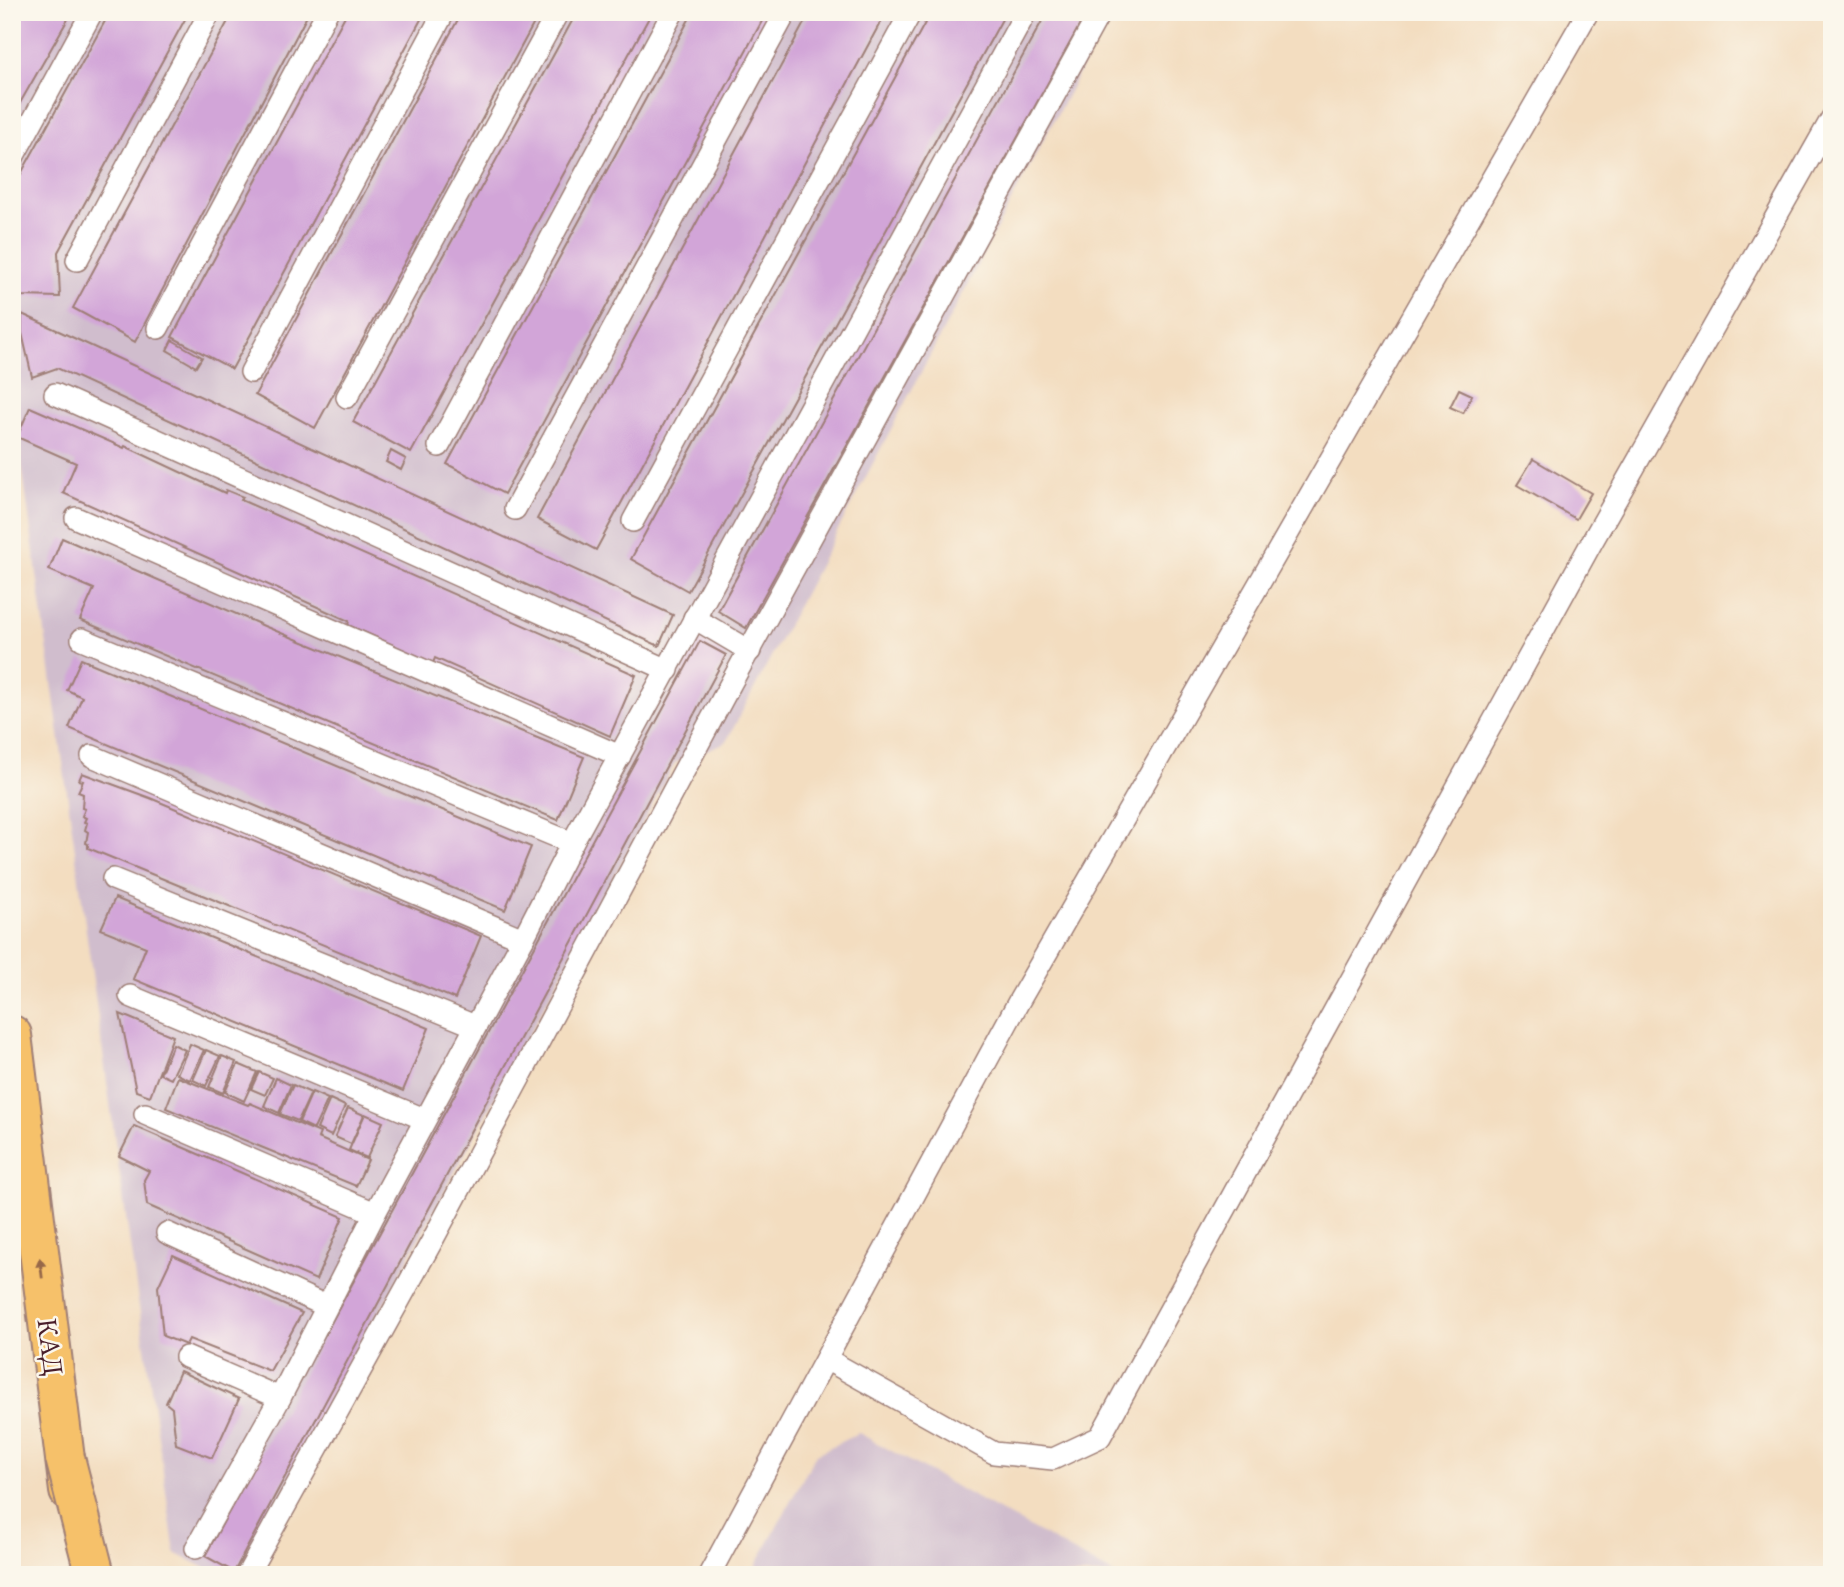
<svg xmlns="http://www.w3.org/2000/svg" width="1844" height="1587" viewBox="0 0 1844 1587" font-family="'EB Garamond',serif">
	<rect width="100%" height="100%" fill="#fbf7ec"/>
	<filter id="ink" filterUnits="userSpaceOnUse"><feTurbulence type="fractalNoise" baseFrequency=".0143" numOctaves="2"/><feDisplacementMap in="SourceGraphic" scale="14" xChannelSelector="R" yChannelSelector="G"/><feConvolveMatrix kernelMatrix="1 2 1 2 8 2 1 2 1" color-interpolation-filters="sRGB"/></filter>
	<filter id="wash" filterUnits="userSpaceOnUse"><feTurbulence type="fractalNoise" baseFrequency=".00686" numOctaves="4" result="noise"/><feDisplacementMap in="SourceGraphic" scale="28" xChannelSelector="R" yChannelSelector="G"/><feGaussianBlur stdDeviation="1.57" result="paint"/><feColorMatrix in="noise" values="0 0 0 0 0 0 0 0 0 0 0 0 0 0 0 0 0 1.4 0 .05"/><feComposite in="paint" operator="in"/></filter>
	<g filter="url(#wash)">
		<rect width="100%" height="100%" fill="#f3ddc0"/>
		<!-- industrial -->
		<g fill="#d0bdcd">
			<polygon points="12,12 1111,12 726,742 675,763 238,1575 220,1575 175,1553 118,1162 12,393"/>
			<polygon points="859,1433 1115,1575 751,1575 816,1454"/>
		</g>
		<g id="blocks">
			<!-- building -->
			<g fill="#d2a5d8">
				<polygon points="12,12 72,12 12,117 12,52 17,43 12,40"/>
				<polygon points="110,12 189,12 58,252 60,297 19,296 12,262 12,190"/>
				<polygon points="233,12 309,12 135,342 73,308"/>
				<polygon points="347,12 425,12 232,369 172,337"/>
				<polygon points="462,12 540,12 315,428 255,395"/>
				<polygon points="577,12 652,12 411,453 353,422"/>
				<polygon points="693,12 767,12 504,494 447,464"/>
				<polygon points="810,12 886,12 596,550 537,519"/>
				<polygon points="931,12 1006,12 688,591 631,559"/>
				<polygon points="1047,12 1087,12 746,628 718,611"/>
				<polygon points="22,314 673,615 659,646 57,368 32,377 22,333"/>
				<polygon points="172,340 202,357 196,367 167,350"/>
				<polygon points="1459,389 1472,395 1463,413 1450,407"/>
				<polygon points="30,407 124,448 125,446 225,493 226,490 243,497 241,500 636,675 610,736 435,658 433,663 348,625 349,621 63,493 76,463 17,437"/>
				<polygon points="391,451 406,459 401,470 386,462"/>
				<polygon points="1533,459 1591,493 1576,519 1517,485"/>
				<polygon points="62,538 264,626 584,757 558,820 80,620 94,589 49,570"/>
				<polygon points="700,641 726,655 234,1572 205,1556"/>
				<polygon points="81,659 531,847 505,910 69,728 82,697 67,690"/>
				<polygon points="82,773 150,798 481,936 455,999 88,848 88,844 86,843 88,832 85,830 87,823 84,822 86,818 82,816 85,809 82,808 83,794 78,792 83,781 79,780"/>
				<polygon points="115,898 429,1028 403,1091 133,979 146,947 101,929"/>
				<polygon points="120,1014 173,1036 150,1096 136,1091"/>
				<polygon points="173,1044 185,1050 171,1079 160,1074"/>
				<polygon points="190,1044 204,1050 190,1080 177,1074"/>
				<polygon points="206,1050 220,1056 206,1086 193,1080"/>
				<polygon points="222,1056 236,1062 223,1093 209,1087"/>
				<polygon points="238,1064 257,1072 244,1101 225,1092"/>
				<polygon points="259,1072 273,1078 265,1095 251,1089"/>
				<polygon points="178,1077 248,1105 250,1103 320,1133 318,1138 368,1160 356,1186 166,1108"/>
				<polygon points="276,1078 291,1085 279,1113 264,1106"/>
				<polygon points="293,1085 311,1093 298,1121 280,1114"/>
				<polygon points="312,1092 328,1099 314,1129 299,1122"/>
				<polygon points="330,1099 345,1106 331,1136 317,1129"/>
				<polygon points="348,1108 364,1115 351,1144 335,1137"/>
				<polygon points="365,1114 383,1122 367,1158 349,1150"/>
				<polygon points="134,1126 343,1217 316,1280 147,1205 144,1180 149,1171 119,1156"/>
				<polygon points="173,1255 302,1313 270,1371 189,1339 186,1345 163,1336 158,1287"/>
				<polygon points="180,1371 239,1399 212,1458 176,1444 172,1408 166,1403"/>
			</g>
		</g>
	</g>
	<g filter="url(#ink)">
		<use href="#blocks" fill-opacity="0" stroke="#9e7e76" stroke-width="2"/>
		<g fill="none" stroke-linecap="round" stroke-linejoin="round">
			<defs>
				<g id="service">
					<polyline points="12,159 92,12"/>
					<polyline points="77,260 210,12"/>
					<polyline points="158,328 327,12"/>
					<polyline points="251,372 444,12"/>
					<polyline points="55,394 668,670"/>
					<polyline points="347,397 558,12"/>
					<polyline points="439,446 673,12"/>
					<polyline points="515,509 786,12"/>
					<polyline points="76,518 620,756"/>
					<polyline points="633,521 911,12"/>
					<polyline points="694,618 750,651"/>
					<polyline points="82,639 572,843"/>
					<polyline points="92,756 523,939"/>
					<polyline points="113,879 475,1026"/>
					<polyline points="130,996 424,1119"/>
					<polyline points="145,1114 375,1213"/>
					<polyline points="167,1233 326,1306"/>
					<polyline points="186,1357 280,1398"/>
					<polyline points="826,1359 994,1453 1053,1459 1100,1437 1593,540 1832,118"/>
					<polyline points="196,1548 280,1398 375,1213 523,939 572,843 1026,12"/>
					<polyline points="247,1575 431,1243 731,683 1100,12"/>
					<polyline points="709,1575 1019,1001 1588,12"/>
				</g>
				<polyline id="motorway" points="12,1035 69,1491"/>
			</defs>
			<!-- service casing -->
			<use href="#service" stroke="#9e7e76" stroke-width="24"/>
			<!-- motorway casing -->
			<use href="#motorway" stroke="#9e7e76" stroke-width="42"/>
			<!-- service -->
			<use href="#service" stroke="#fff" stroke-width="21"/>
			<!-- motorway -->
			<use href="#motorway" stroke="#f6c16b" stroke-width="38"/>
			<defs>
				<polyline id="primary-bridge" points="65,1458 95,1575"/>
			</defs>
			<!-- primary-bridge casing -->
			<use href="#primary-bridge" stroke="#9e7e76" stroke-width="42" stroke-linecap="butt"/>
			<!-- primary-bridge -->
			<use href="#primary-bridge" stroke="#f6c16b" stroke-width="38"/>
		</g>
		<!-- one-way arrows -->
		<defs><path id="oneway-solid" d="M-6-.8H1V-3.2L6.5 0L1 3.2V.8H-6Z" transform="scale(1.75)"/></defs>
		<use fill="#976848" href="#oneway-solid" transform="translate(41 1268) rotate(-97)"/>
	</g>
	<g text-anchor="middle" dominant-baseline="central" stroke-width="5" stroke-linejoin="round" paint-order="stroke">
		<!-- street labels -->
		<g font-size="28" fill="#4a1f2b" stroke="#fbf7ec">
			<text transform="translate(51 1347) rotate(83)">КАД</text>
		</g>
	</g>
	<!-- margin -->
	<rect width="1844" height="1587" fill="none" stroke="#fbf7ec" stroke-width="42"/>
</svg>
